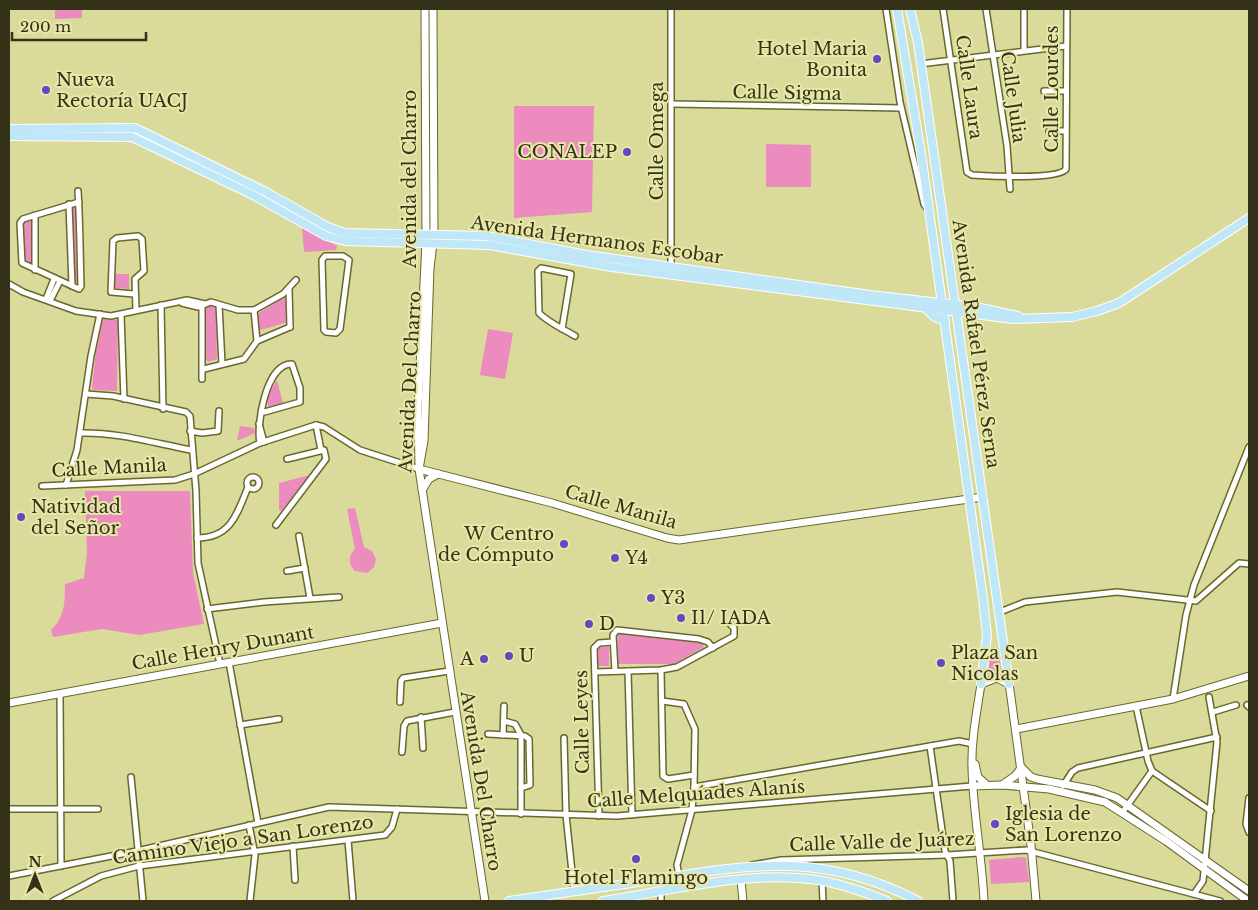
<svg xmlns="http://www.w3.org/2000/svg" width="1258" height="910" viewBox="0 0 1258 910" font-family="'Libre Baskerville',serif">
	<rect width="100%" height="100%" fill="#dada9b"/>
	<!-- green -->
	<g fill="#ec8bbe">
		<polygon points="55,9 82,9 82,18 55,19"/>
		<polygon points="514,106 594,106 592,212 514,218"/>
		<polygon points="766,144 811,145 811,187 766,187"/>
		<polygon points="72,207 76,207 77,282 74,282"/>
		<polygon points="31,219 31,263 23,257 22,222"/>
		<polygon points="302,226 337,246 336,250 304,252"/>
		<polygon points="114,274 129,274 129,289 114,288"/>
		<polygon points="283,298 287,300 288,322 261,330 259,328 257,314"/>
		<polygon points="210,306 216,306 217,359 208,362 206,359 205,308"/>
		<polygon points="103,319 118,320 117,391 93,390 92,387 96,351"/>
		<polygon points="488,329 513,333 505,379 480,375"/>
		<polygon points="277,380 283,403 268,407 268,395"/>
		<polygon points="240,426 254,428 255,433 237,441"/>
		<polygon points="310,475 281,511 279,510 279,483"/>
		<path d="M 85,491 L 190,491 L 193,573 L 204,624 L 139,635 L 102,629 L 53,637 L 51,630 C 65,617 65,602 65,584 L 84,578 L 87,552 Z"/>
		<path d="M 355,508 L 364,547 L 372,551 L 376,559 L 374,567 L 367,573 L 355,571 C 348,564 348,556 355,549 L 347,509 Z"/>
		<polygon points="618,633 702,643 704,647 674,664 617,664"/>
		<rect x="598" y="647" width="11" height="19"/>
		<polygon points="991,647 998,648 1002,675 988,674"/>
		<polygon points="1023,857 1026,858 1029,882 991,884 989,860"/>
	</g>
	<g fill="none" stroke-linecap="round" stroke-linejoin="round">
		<defs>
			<g id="street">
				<polyline points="886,9 900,102 924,204 928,210"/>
				<path d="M 943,9 L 967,172 L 972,175 C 987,176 1059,180 1066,169 L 1067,9"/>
				<polyline points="986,9 1007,146 1010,189"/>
				<polyline points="1024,50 1024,9"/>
				<polyline points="920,64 1066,46"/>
				<polyline points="1044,91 1066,91"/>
				<polyline points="672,104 901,108"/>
				<polyline points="1049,131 1066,131"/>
				<path d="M 78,191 C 80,222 80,254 81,286 L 79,289 L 22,263 L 20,223 L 23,219 L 79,202"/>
				<polyline points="69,204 72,286"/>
				<polyline points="35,215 35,270"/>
				<polygon points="325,256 343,256 349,260 340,329 336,333 326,332 324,330 322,260"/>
				<polyline points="671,268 671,9"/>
				<polyline points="9,284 23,292 76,311 111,316 187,300 205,304"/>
				<polyline points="289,289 290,327"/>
				<polyline points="134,294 111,292 113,241 117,238 138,236 142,239 144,271 135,279 136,310"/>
				<polyline points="46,299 54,279"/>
				<polyline points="50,301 60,281"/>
				<polyline points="182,303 198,307 211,302 238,310 254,310 283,294 296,280"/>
				<polyline points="202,304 202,379"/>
				<polyline points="161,305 163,409"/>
				<polyline points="219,305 222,364"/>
				<polyline points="254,310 257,341"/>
				<polyline points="121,315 124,399"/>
				<path d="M 562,329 L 571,274 L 541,268 L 538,271 L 539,313 C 549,323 563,329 575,336"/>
				<polyline points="204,369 244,359 257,341 290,327"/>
				<polyline points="86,394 113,396 186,412 190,416 196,491 198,563 220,664"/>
				<polyline points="259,424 264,442"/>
				<polyline points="316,425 321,450"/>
				<polyline points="190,431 202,433 218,431 219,411"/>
				<path d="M 80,433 C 117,432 154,443 191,450"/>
				<path d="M 260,443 C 256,425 266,363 292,364 L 300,388 L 300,402 L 261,413"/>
				<circle cx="253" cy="483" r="6"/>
				<polyline points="66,485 77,450 91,356 100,314"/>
				<polyline points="42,486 175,480 194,474 260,443 316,425 324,427 360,450 419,469"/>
				<polyline points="276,525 326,459 324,450 287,459"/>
				<polyline points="299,536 310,598"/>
				<path d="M 197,538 C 231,538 237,514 248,487"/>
				<polyline points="287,571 305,568"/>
				<polyline points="207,609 264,602 339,597"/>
				<polyline points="1000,612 1025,602 1117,592 1196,601 1239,563 1249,564"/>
				<polyline points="229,662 258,823"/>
				<polyline points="661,670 663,776 668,779 694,775"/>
				<polyline points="615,671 613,635 617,630 699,639 708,642 713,648"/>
				<polyline points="628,671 632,815"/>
				<polyline points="595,672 661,670 677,667 734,636 734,628 730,624"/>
				<polyline points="60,693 61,866"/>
				<polyline points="1173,699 1186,615 1194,585 1249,447"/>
				<polyline points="662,701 684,704 695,729 694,787 692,810 677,865 679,875"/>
				<polyline points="400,702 401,681 403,678 449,671"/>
				<polyline points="1247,705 1249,707"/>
				<polyline points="1136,706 1148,761 1152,771"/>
				<polyline points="1213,712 1236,705"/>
				<polyline points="421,717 423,748"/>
				<polyline points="504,721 515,724 521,735 521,814"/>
				<polyline points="240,725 279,719"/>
				<polyline points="488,734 525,736 529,739 530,785 521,788"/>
				<polyline points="503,735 504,706"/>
				<polyline points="564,738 566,815 574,891"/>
				<polyline points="930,746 945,851 950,861 953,901"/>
				<polyline points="402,752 404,726 407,721 455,712"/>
				<polyline points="1152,771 1211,811"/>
				<polyline points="131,777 143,901"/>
				<polyline points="1063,786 1072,772 1078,768 1217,737"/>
				<polyline points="694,787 959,741 973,744"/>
				<polyline points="1249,798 1246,824 1249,832"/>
				<polyline points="9,809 98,809"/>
				<polyline points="1122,813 1152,771"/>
				<polyline points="599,816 594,648 599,643 613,642"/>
				<polyline points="249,825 255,855 250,901"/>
				<polyline points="348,840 353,901"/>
				<polyline points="293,846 295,880"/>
				<polyline points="752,865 781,860 947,855 1026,850 1220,901"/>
				<polyline points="9,876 137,851 329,807 617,816 972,786"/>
				<polyline points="822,881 823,901"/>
				<polyline points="1194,894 1203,881 1217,742 1209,697"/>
				<polyline points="53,901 101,876 139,866 385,835 392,827 397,809"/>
				<polyline points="661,901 661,892"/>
			</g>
			<g id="secondary">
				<polyline points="433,9 434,235 430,268 424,441 419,469 485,901"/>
				<polyline points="419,468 418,408 426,242 425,9"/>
				<polyline points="419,469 552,503 667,538 679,540 983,497"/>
				<polyline points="422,490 429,479 438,474"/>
				<polyline points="9,703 442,623"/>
				<polyline points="1016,729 1173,699 1249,676"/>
				<polyline points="975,764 978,777 987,785"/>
				<polyline points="1021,767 1031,777 1037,779 1095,790 1117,798 1249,891"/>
				<polyline points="1002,785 1015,776 1021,768"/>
				<polyline points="972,786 1002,785 1049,789 1105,802 1166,841 1248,901"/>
				<polyline points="741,880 743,901"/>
				<path d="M 984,901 C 982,857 973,812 972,768 C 971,740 977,711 981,684 L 997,678 L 1009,684 L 1010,690 L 1031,845 L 1036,901"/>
			</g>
			<g id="primary">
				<polyline points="897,9 921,153 983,598 987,635 981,684"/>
				<polyline points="910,9 918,43 1009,684"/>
				<polyline points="9,129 135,128 266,192 330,228 345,233 487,236 587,255 870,295 976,307 1018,316"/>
				<polyline points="9,136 132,137 253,195 326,236 345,241 489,245 612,267 1013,319 1072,317 1097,311 1119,303 1249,218"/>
				<polyline points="925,308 935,317 945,321"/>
				<path d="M 509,901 C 554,894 599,888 645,881 C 747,865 821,850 918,901"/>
				<path d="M 603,901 C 668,891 746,871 810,879 C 837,882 862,891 887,901"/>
			</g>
		</defs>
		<!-- street casing -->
		<use href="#street" stroke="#69682c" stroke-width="8"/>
		<!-- secondary casing -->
		<use href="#secondary" stroke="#69682c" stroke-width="9"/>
		<!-- primary casing -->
		<use href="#primary" stroke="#fff" stroke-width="10"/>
		<!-- street -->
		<use href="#street" stroke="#fff" stroke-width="5"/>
		<!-- secondary -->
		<use href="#secondary" stroke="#fff" stroke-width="7"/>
		<!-- primary -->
		<use href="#primary" stroke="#c0e7f8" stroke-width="8"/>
	</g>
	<!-- markers -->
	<g fill="#6249c1" stroke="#e7e7a8" stroke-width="2">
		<circle cx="877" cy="59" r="5"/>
		<circle cx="46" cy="90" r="5"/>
		<circle cx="627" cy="152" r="5"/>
		<circle cx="21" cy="517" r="5"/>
		<circle cx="564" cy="544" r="5"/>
		<circle cx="615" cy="558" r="5"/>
		<circle cx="651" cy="598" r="5"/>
		<circle cx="681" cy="618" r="5"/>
		<circle cx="589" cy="624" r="5"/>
		<circle cx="509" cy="656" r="5"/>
		<circle cx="484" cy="659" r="5"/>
		<circle cx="941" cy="663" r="5"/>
		<circle cx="995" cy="824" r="5"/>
		<circle cx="636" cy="859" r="5"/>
	</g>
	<g text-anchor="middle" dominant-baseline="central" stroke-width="4" stroke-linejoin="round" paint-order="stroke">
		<!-- poi labels -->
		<g font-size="18" fill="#34331a" stroke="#e7e7a8" text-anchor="start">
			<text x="867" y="49" text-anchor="end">Hotel Maria<tspan x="867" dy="21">Bonita</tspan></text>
			<text x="56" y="80">Nueva<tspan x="56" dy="21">Rectoría UACJ</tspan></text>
			<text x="617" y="152" text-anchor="end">CONALEP</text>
			<text x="31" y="507">Natividad<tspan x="31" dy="21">del Señor</tspan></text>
			<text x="554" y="534" text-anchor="end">W Centro<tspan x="554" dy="21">de Cómputo</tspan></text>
			<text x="625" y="558">Y4</text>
			<text x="661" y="598">Y3</text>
			<text x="691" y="618">I1/ IADA</text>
			<text x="599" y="624">D</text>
			<text x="951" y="653">Plaza San<tspan x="951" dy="21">Nicolas</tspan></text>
			<text x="519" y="656">U</text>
			<text x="474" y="659" text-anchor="end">A</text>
			<text x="1005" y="814">Iglesia de<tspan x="1005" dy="21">San Lorenzo</tspan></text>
			<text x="636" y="878" text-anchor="middle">Hotel Flamingo</text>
		</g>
		<!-- street labels -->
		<g font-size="18" fill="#34331a" stroke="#e7e7a8">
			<text transform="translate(969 87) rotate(82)">Calle Laura</text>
			<text transform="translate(1052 89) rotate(-90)">Calle Lourdes</text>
			<text transform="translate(787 93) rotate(1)">Calle Sigma</text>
			<text transform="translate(1013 97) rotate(82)">Calle Julia</text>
			<text transform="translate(657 141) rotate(-90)">Calle Omega</text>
			<text transform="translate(410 179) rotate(-90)">Avenida del Charro</text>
			<text transform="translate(597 240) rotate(8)">Avenida Hermanos Escobar</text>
			<text transform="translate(976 344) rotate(82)">Avenida Rafael Pérez Serna</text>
			<text transform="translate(410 382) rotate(-87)">Avenida Del Charro</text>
			<text transform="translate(109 468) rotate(-3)">Calle Manila</text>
			<text transform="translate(621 507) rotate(16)">Calle Manila</text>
			<text transform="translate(223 648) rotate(-10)">Calle Henry Dunant</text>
			<text transform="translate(582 722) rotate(-91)">Calle Leyes</text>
			<text transform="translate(481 781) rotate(81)">Avenida Del Charro</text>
			<text transform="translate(696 794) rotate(-4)">Calle Melquíades Alanís</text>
			<text transform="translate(243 840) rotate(-8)">Camino Viejo a San Lorenzo</text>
			<text transform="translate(882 842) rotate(-2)">Calle Valle de Juárez</text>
		</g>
	</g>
	<!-- border -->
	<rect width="1258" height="910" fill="none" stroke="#34331a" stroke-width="20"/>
	<!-- north arrow -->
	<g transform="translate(35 875)" stroke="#e7e7a8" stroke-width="4" paint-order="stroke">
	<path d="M0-4L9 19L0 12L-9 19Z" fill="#34331a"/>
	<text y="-8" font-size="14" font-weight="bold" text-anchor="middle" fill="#34331a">N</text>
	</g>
	<!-- scale -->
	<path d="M12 32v8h134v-8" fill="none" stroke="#34331a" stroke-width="2.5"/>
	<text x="20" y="32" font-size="15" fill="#34331a" stroke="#e7e7a8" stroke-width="4" paint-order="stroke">200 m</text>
</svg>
